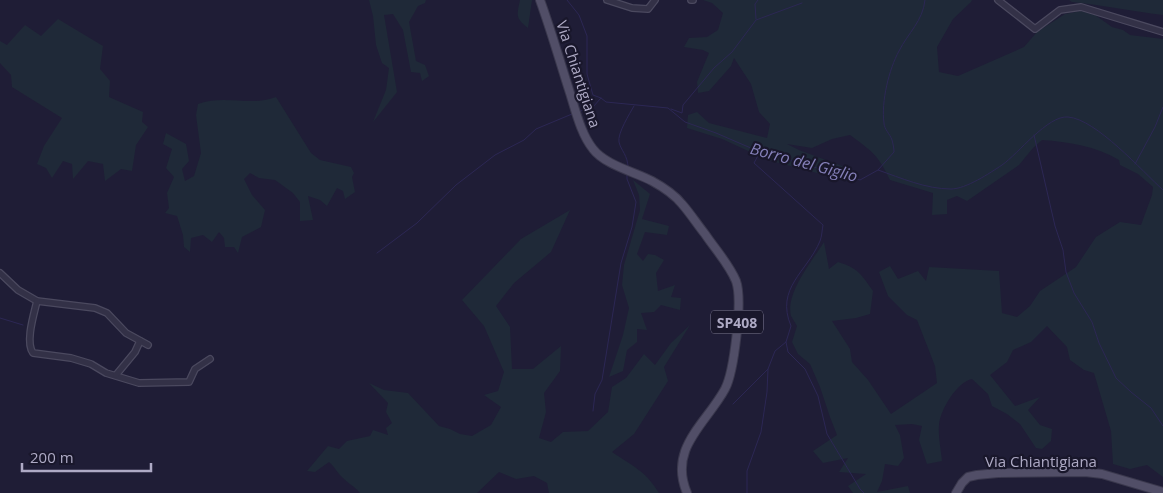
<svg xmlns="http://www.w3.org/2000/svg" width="1163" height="493" viewBox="0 0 1163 493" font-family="'Open Sans',sans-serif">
	<rect width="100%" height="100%" fill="#1f1d36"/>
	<!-- green -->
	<g fill="#1f2938">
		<polygon points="369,0 426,0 425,3 418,6 409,22 416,61 425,65 429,76 422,81 420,73 411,72 403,30 393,14 384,15 397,92 373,122 386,90 389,68 382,63 376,45 373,16"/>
		<path d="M 520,0 L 532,0 L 528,28 C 515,18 517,15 520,0 Z"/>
		<path d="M 703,0 L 972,0 L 971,2 L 953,19 L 937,47 L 939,72 L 958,76 L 1024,47 L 1037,32 L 1065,14 L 1081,11 L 1095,15 L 1112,27 L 1123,30 L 1130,35 L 1163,39 L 1163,477 L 1147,465 L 1130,469 L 1113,464 L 1111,431 L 1094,373 L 1084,370 L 1070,360 L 1067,347 L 1047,326 L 1031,342 L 1013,350 L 1007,362 L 990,375 L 1015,406 L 1040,397 L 1028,410 L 1040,425 L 1052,429 L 1051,441 L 1042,449 L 1036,448 L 1020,424 L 1007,414 L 992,406 L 988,394 L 972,379 C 957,382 940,410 939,425 C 938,436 941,450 942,461 L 927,464 L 919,440 L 922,426 L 912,424 L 895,425 L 900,435 L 904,458 L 898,466 L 885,464 L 882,481 L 877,492 L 908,486 L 910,493 L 853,493 L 848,486 L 866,474 L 839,472 L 848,458 L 823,463 L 813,451 L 837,435 L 830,417 L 820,387 L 810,364 L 798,354 L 792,342 L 797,326 C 795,323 793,319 791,316 C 785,293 813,260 824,242 L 829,269 L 838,262 C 858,268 862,275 873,291 L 870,314 L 856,318 L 832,321 L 850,349 L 852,362 L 868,380 L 891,414 L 937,383 L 935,366 L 917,320 L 907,315 L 888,296 L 879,272 L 890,266 L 898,279 L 918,271 L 926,281 L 929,267 L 999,271 L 1002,313 L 1017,317 L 1030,306 L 1040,291 L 1076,267 L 1096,237 L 1120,222 L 1141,225 L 1152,195 L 1153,187 L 1138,174 L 1120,165 L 1119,160 C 1096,146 1068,142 1042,140 L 1033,148 L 1019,165 L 967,201 L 957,196 L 947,200 L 947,214 L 932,215 L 933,193 L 890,180 C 878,155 873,152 850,135 L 832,139 L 812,148 L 787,144 L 799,150 L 842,166 L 851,182 L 768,160 L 722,139 L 687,128 L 688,115 L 697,112 L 709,123 L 767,138 L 770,124 L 759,112 L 751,84 L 734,58 L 731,66 L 709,91 L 698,93 L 697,82 L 709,53 L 703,50 L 684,47 L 689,38 L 707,37 L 718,30 L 723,13 L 712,3 Z"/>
		<path d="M 1069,0 L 1163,0 L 1163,15 C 1132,11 1102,5 1072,2 Z"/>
		<polygon points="58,19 103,46 100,69 110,81 109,97 143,112 142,122 148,127 136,145 132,171 121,169 105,181 103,164 88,161 73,179 72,164 63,161 52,178 46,168 37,164 44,146 62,118 12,87 11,75 0,63 0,41 7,45 25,25 41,36"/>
		<path d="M 276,97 L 311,153 L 320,160 L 351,167 L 354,173 L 352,177 L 355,192 L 345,199 L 343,191 L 337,188 L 327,206 L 320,200 L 308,196 L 313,220 L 300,221 L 300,202 L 293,193 L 275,180 L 259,178 L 250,173 L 244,179 L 252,195 L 265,210 L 261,227 L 242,237 L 238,253 L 234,247 L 225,247 L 224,238 L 219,232 L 212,242 L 203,235 L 191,238 L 190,252 L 184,247 L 183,235 L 177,216 L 165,213 L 169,208 L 167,193 L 174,177 L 166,168 L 172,149 L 163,144 L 166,133 L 186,144 L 189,161 L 182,169 L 185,181 L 194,176 L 201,153 L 196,115 L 198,104 C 225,94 251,107 276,97 Z"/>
		<polygon points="633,180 650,194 642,219 669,226 667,235 645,232 637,254 643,261 648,254 655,255 664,260 656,273 658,291 675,285 671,297 681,298 680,310 661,305 654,312 641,313 647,330 637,329 637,342 627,350 623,371 609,377 623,335 629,308 622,285 624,265 640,210 639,195"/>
		<path d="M 570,210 L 551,252 L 514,283 L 496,306 L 510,327 L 512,369 L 533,369 L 561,346 L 560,371 L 544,393 L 546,412 L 539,438 L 551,442 L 563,432 L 588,431 L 608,412 L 612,387 L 626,378 L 644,354 L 655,365 L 671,343 L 690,325 L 664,367 L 668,381 L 634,434 L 612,452 C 632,466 645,470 659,493 L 549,493 L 547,483 L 534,476 L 516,479 L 499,472 L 477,493 L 360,493 C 353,485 350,485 343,478 C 338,474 335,467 329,462 L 315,472 L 307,471 L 328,446 L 339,449 L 347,441 L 370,436 L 373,430 L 388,435 L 386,428 L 392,423 L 386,412 L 388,403 L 369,383 L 384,390 L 408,393 L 439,426 L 450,429 L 460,434 L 472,436 L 491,425 L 501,407 L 484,395 L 498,391 L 504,372 L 484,326 L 462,300 L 521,239 Z"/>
	</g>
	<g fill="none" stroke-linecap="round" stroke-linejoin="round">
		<!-- stream -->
		<g stroke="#2c2754" stroke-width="1">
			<path d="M 567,0 L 579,15 L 587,36 L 587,74 L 593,95 L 601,98 L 606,102 L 668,108 L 685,122 L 716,133 L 760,152 L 860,180 L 878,170 C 901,178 926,189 951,189 C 966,189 990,173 1002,165 C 1018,154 1048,115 1068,117 C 1096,119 1142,171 1163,190"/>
			<polyline points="756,19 755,4 758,0"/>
			<polyline points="671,109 682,113 683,105 714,68 732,52 756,20 802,3"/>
			<polyline points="578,112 593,107 601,98"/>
			<polyline points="1034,135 1055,226 1063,250 1066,272 1074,293 1092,322 1099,343 1116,378 1131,392 1151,408 1163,426"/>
			<polyline points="1135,164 1155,127 1163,107"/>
			<path d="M 628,168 C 628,155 621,151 619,142 C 617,134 630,113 634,106"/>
			<path d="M 878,170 L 894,152 C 894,148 893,144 892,140 C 890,134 884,129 884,123 C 881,102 889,69 899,51 C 908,33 923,21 925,0"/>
			<polyline points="377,253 417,223 456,185 495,155 524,140 536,129 572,114"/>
			<polyline points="0,318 23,325"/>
			<polyline points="786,342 788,352 805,369 818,396 827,434 860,489 864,493"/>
			<polyline points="733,404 768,369"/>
			<polyline points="593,411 595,394 602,380 621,263 632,227 636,202 627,179 627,174"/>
			<path d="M 747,493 L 747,471 L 761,432 L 767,392 L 768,369 L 775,351 L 786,342 L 791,326 C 775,288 807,272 820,241 C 822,236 822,230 823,225 L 754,163 L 760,152"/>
		</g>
		<defs>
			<g id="minor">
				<polyline points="607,0 632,8 648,9 655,0"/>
				<polyline points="691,0 693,0"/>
				<polyline points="998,0 1035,29 1060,10 1081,7 1163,32"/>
				<polyline points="0,273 18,290 37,301 95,308 107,313 126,333 148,345"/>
				<path d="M 37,301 C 34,314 25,342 33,353 L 71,358 L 91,364 L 106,373 L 139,383 L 189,382 L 195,369 L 210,359"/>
				<polyline points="116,375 135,352 140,341"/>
			</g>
			<g id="major">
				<path d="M 540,0 C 551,30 560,62 570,93 C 576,112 581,134 593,149 C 605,165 635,172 652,181 C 663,187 674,194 682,204 C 690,213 697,224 705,234 C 715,249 729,264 736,281 C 743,300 734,372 725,389 C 706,424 668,448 687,493"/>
				<polyline points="956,493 962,483 968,477 977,475 998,473 1085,472 1102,474 1163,492"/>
			</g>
		</defs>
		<!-- minor casing -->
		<use href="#minor" stroke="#4b495f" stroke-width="8"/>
		<!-- major casing -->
		<use href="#major" stroke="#3a384d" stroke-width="10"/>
		<!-- minor -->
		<use href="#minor" stroke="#333147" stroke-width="5.5"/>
		<!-- major -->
		<use href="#major" stroke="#514e67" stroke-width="8"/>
	</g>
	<g text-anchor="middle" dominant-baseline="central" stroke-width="4.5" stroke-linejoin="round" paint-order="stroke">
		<!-- shield labels -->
		<rect fill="#19172b" stroke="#817e97" stroke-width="1" x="711" y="310.5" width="52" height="23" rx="4"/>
		<g font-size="14" font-weight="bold" fill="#aeaac5">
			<text x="737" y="322">SP408</text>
		</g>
		<!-- street labels -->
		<g font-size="15" fill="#aeaac5" stroke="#19172b">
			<text transform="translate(579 74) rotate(72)">Via Chiantigiana</text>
			<text x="1041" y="461">Via Chiantigiana</text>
		</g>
		<!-- water labels -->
		<g font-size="16" font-style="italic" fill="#8580b9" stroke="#19172b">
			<text transform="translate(804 162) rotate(15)">Borro del Giglio</text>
		</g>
	</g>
	<!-- scale -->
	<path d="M22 463v8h129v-8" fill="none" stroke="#aeaac5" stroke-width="2.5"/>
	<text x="30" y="463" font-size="15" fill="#aeaac5" stroke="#19172b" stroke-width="4" paint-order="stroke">200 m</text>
</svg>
